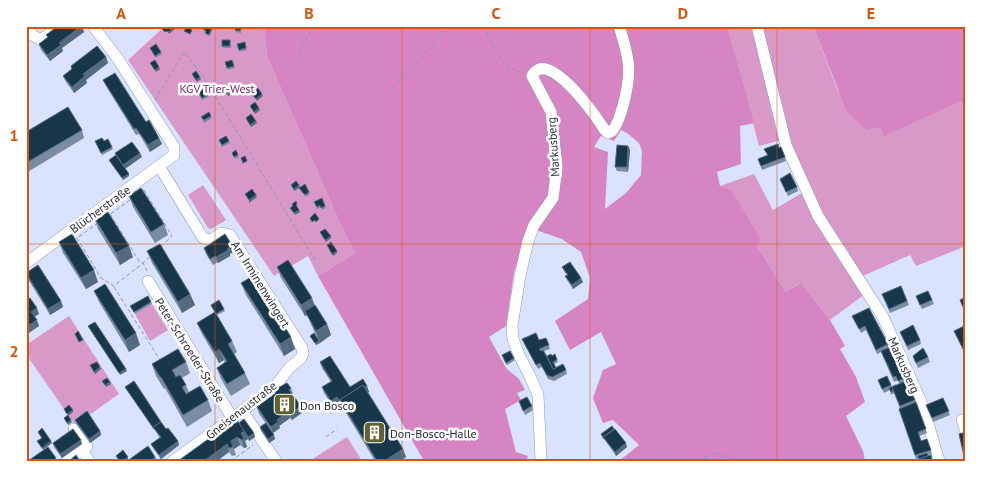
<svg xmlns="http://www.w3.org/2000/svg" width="992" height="487" viewBox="0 0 992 487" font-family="'PT Sans',sans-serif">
	<rect width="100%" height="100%" fill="#d9e2fe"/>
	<!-- green -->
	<g fill="#d999c8">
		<polygon points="165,26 264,26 267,56 340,223 355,253 318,276 308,256 274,276 128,60"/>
		<polygon points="727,26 813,26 838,91 961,101 966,108 966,246 916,266 910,255 856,279 865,294 830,320 801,283 786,292 756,245 762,241 720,186 754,174 773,210 809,189 789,138 759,146"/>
		<polygon points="203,185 226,220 211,229 208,228 188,195"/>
		<polygon points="152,304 168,330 150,341 135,314"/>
		<polygon points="69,316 119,394 75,425 26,354 26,345"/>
		<polygon points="347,437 362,461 309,461 311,460"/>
	</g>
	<!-- forest -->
	<g fill="#d685c2" fill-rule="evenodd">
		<path d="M 264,26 L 727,26 L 754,123 L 740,126 L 741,164 L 717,172 L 720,186 L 731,190 L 762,241 L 756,245 L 786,292 L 801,283 L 830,320 L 845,346 L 840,349 L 856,377 L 865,402 L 846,416 L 863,451 L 865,461 L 619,461 L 639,445 L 613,420 L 603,423 L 593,398 L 603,370 L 616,364 L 601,332 L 570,350 L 555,321 L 588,299 L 590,278 L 581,252 L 562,239 L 530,228 L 514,272 L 506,326 L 489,337 L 506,368 L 519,379 L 525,390 L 517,393 L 521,400 L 505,409 L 516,452 L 528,456 L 526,461 L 424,461 L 318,276 L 355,253 L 340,223 L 267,56 ZM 621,130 L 627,133 L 639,143 L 642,151 L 641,175 L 626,193 L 605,209 L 608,152 L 594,147 L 601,136 L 614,141 Z"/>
		<polygon points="813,26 966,26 966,108 961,101 884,136 881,127 867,130 847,112"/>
	</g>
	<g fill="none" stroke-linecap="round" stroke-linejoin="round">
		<defs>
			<g id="minor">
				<polyline points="27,26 32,35 41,40 60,26"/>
				<polyline points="757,26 786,145 818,216 883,317 923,406 939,461"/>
				<polyline points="159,166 203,238 211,240 222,233 230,235 302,348 303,353 301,358 289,368 274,388 173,461"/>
				<polyline points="26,263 174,155 174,147 118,59 93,26"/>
				<polyline points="148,281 233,419"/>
				<polyline points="243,412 276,461"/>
				<polyline points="962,420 966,431"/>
				<polyline points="82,450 89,461"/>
				<polyline points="67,461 87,446 74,429"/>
				<path d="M 541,461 L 538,395 L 530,376 L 519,355 L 513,339 L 512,326 L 520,276 L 528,241 L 534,225 L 553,198 L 557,167 L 551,112 L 532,76 C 547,46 596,116 604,129 L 608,133 L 612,131 C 618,125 620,115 623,106 C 632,72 630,60 619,26"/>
			</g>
		</defs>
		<!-- minor casing -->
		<use href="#minor" stroke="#8f9aba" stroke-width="12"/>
		<!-- path -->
		<g stroke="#8f97ad" stroke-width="1" stroke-dasharray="4 2.5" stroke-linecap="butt">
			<path d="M 485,26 C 491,48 500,66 523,73"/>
			<polyline points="299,53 314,26"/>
			<polyline points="388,92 430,48 446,26"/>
			<polyline points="155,100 184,52 203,76 315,260"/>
			<polygon points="144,190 172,236 143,263 114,286 101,278 77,238"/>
			<polyline points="110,214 139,261 143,263 147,271"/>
			<polyline points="114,287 160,360"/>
			<polyline points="326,437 337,429"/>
			<polyline points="231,461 253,445"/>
			<polyline points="698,461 715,453 741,461"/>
		</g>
		<!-- minor -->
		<use href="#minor" stroke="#fff" stroke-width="11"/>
	</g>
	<!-- wall -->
	<g fill="#798ca4">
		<polygon points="58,26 82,26 84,32 62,48 63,51 50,61 41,50 39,44 48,38 46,35"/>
		<polygon points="242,26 241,33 236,32 235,30"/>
		<polygon points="230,40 231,48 223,48 222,46"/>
		<polygon points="245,42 247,50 239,52 237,44"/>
		<polygon points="150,48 161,52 162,54 156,58"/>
		<polygon points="106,57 108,63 86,80 87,83 74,93 66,82 63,76 72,69 71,66"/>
		<polygon points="232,60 235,68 228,70 225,62"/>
		<polygon points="103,80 146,122 159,138 162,144 150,152 139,134 136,135 106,86"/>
		<polygon points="199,94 208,95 209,97 202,100"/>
		<polygon points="211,116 212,118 204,123 201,117"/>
		<polygon points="82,130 84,138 26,173 26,132"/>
		<polygon points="219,140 229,141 230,143 222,147"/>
		<polygon points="104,141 112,147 113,149 102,155 96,143"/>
		<polygon points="628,146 630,150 628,172 617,171 615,167"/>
		<polygon points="781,147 786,161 762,170 758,159 767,155 764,149"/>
		<polygon points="232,153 238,155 239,157 235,159"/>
		<polygon points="780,179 797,187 798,191 788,196"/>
		<polygon points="291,185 299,185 300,187 309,192 310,194 306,197 299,188 294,191"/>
		<polygon points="129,196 164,224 168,235 155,243 133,207"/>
		<polygon points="322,198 326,208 322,210 321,207 317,209 315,204"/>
		<polygon points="94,217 133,257 120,265 98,229"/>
		<polygon points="59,242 98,282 86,289 63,253"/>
		<polygon points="204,248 234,251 230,254 230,256 218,263 218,262 213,265 206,254"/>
		<polygon points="147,251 190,294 195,305 182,313 152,263"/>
		<polygon points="277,267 314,305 327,324 331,335 316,345 310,336 317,338 307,315 305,316 281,278"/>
		<polygon points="562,267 583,282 573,289 567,280 565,276 567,275 564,271"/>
		<polygon points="26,273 61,301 63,307 50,315 28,279"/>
		<polygon points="241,283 295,349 284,356 246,295"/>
		<polygon points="901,286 909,305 890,313 882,294"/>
		<polygon points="94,291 140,345 129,352 99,302"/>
		<polygon points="928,291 934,304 922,309 916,296"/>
		<polygon points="151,302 152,304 135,314 130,306"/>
		<polygon points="211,305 224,309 225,311 217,315 232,341 237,352 234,354 245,373 250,384 231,396 221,379 217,368 225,363 224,360 219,363 202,334 197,323 215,312"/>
		<polygon points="852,316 888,344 889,347 890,347 915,400 927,433 919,436 921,441 927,439 932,454 928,455 928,456 931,455 933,461 919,461 919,458 916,459 899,409 900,409 894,393 891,395 890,390 884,393 878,380 887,376 892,387 899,384 898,380 894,382 881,352 877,354 866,330 861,333"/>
		<polygon points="900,332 920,340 921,344 908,350"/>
		<polygon points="546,338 550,349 544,351 547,356 552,356 555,354 558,362 554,364 556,368 566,370 567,374 554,381 548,379 542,367 538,369 522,339 539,340"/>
		<polygon points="913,356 928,357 930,362 918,368"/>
		<polygon points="503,358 514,358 515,360 507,365"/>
		<polygon points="186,362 190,373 182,378 186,385 189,393 208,400 212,411 187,427 165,388 164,389 156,376 152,364"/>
		<polygon points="320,362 350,387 367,386 369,392 368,392 403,449 406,457 400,461 375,461 340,403 333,407 324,393 322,387 331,382 322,368"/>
		<polygon points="125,387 178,441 179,445 161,459 153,448 151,444 160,438"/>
		<polygon points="291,388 293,394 293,395 301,406 303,412 292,420 290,418 279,426 280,428 273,433 259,414 257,407 275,394 274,390"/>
		<polygon points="943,398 950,415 933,422 926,405"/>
		<polygon points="519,401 532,406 533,410 525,415"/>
		<polygon points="75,420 100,431 101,435 90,443 76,424"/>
		<polygon points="239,423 254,433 255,437 249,441 248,439 245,441 247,447 244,448 240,445 234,449 236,455 232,456 229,452 217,461 178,461"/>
		<polygon points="260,427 275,439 269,443 261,431"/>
		<polygon points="601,434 627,447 616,456"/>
		<polygon points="53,443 82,444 62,458 54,447"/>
	</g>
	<!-- shaded-wall -->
	<g fill="#536a80">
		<polygon points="81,26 82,26 84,32 62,48 63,51 50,61 47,55 59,43"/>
		<polygon points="212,26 213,28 209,37 209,35"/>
		<polygon points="174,27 175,29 169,34 168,32"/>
		<polygon points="106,57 108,63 86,80 87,83 74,93 72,87 83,74"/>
		<polygon points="159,67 160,69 156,72 155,70"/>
		<polygon points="200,77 201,79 197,82 196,80"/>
		<polygon points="235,89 236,91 228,96 227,94"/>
		<polygon points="262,94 263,96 257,101 256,99"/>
		<polygon points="259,108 260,110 255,114 254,112"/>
		<polygon points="256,121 257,123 251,127 250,125"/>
		<polygon points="159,138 162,144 150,152 148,145"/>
		<polygon points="628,146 630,150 628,172 627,167"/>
		<polygon points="140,153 142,157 125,169 123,165"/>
		<polygon points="129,174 129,176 123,180 122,178"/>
		<polygon points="299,185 300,187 294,191 294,189"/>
		<polygon points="256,195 257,197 249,203 249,200"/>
		<polygon points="299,210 300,212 295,215 294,213"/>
		<polygon points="331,236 331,238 326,242 325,240"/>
		<polygon points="232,245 234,251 230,254 230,256 218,263 216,257"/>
		<polygon points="129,246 133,257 120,265 116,253"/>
		<polygon points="337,251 337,253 333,256 332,254"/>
		<polygon points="94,270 98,282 86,289 81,278"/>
		<polygon points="581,278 583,282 573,289 572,285"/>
		<polygon points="190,294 195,305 182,313 178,302"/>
		<polygon points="312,298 316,309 305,311 307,315 305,316 301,305"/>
		<polygon points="61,301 63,307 50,315 48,309"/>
		<polygon points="37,308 39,314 33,318 31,312"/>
		<polygon points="37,320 39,326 26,335 26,327"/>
		<polygon points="327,324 331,335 320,343 316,331"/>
		<polygon points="136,333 140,345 129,352 125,340"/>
		<polygon points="291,337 295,349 284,356 280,344"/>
		<polygon points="319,341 320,343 316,345 315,343"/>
		<polygon points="219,349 224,360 219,363 215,352"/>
		<polygon points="100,367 101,369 95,374 94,372"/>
		<polygon points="126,369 127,371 120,375 119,373"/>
		<polygon points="110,382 111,384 106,387 105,385"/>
		<polygon points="367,386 369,392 344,407 341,402"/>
		<polygon points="337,397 340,403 333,407 331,401"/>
		<polygon points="301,406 303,412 292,420 290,414"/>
		<polygon points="73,410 73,412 68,416 67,414"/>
		<polygon points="288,411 290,418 279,426 280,428 273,433 271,427 277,420"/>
		<polygon points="71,420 72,422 68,425 67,423"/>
		<polygon points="100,431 101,435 90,443 89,439"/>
		<polygon points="245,431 248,439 245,441 247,447 244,448 242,440 241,433"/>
		<polygon points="254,433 255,437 249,441 248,437"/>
		<polygon points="274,435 275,439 269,443 268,439"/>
		<polygon points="237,437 240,445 234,449 231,441"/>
		<polygon points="81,440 82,444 62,458 60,454"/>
		<polygon points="51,441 52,443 43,450 42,448"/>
		<polygon points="178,441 179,445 161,459 159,455"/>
		<polygon points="626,443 627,447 616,456 615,452"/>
		<polygon points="227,444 229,452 217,461 204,461"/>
		<polygon points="403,449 406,457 400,461 384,461"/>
		<polygon points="128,457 128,459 126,461 122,461"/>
		<polygon points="155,457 157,461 150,461"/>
	</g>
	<!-- building -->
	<g fill="#19374a" stroke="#536a80">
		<polygon points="58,26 81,26 59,43 61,45 47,55 39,44 48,37 46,35"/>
		<polygon points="165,26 173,26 174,27 168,32 167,31 165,32 162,29"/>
		<polygon points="205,26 212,26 209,35 205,33 206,31 203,29"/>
		<polygon points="236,26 241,26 240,31 235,30"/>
		<polygon points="187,27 192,30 190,34 184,31"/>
		<rect x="222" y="40" width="8" height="6"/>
		<polygon points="245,42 246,48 239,50 237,44"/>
		<polygon points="156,44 161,52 155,56 150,48"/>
		<polygon points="97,46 106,57 83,74 85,76 72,87 63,76 72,69 71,66"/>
		<polygon points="155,60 159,67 155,70 150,63"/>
		<polygon points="232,60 234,66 227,68 225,62"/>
		<polygon points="196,71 200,77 196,80 192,74"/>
		<polygon points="115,73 146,122 149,120 159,138 148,145 136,128 134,129 103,80"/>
		<polygon points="232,83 235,89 227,94 223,88"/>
		<polygon points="258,88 262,94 256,99 251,93"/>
		<polygon points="205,89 208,95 202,98 198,92"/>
		<polygon points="255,102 259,108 254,112 250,106"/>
		<polygon points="68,107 82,130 26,163 26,132"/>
		<polygon points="209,112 211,116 204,120 201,117"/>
		<polygon points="251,114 256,121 250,125 246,118"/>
		<polygon points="226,136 229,141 222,145 219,140"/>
		<polygon points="102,138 104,141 108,139 112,147 101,153 95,141"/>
		<polygon points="132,142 140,153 123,165 115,153"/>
		<polygon points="778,144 779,148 781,147 785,157 761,166 758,159 768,155 764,149"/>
		<polygon points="617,145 628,146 627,167 615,167"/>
		<polygon points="236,150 238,155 234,157 232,153"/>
		<polygon points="116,155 129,174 122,178 109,160"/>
		<polygon points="245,156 247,161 243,163 241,158"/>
		<polygon points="790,173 797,187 786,192 780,179"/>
		<polygon points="296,181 299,185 294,189 291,185"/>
		<polygon points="305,184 309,192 305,195 299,188"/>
		<polygon points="141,188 164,224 151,232 129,196"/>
		<polygon points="252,189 256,195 249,200 245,194"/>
		<polygon points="322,198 325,206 321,208 320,205 317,207 314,202"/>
		<polygon points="296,201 297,204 296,205 299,210 294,213 290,208 293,206 292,204"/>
		<polygon points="106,209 129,246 116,253 94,217"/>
		<polygon points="315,213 319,219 316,222 315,220 312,222 310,218"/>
		<polygon points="325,229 331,236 325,240 320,232"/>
		<polygon points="72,234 94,270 81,278 59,242"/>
		<polygon points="225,234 232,245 227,249 228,250 216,257 215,256 210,259 204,248"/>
		<polygon points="331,242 337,251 332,254 327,245"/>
		<polygon points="160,244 190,294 178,302 147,251"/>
		<polygon points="288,260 312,298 301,305 277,267"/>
		<polygon points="570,262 581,278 572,285 565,276 568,275 562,267"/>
		<polygon points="38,265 61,301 48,309 26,273"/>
		<polygon points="253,276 291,337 280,344 241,283"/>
		<polygon points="105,284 136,333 125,340 94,291"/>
		<polygon points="901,286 907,301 889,309 882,294"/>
		<polygon points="928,291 932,300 920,305 916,296"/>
		<polygon points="148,296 151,302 134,312 130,306"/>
		<polygon points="966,297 966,314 960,300"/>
		<polygon points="30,298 37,308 31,312 37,320 26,327 26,300"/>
		<polygon points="219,300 224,309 216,314 211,305"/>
		<polygon points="315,305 327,324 316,331 305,311"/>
		<polygon points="869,308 888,344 876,350 865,326 859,329 852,316"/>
		<polygon points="215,312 232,341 228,344 245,373 227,384 217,368 227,361 219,349 215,352 197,323"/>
		<polygon points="95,322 126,369 119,373 88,326"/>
		<polygon points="913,325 920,340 907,346 900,332"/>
		<polygon points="966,325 966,355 954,331"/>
		<polygon points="78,331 83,340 79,342 75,334"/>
		<polygon points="314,333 319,341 315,343 310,336"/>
		<polygon points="536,333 539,340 546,338 549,345 539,349 541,351 543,350 553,369 563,364 566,370 552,377 547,375 540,363 536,365 522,339"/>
		<polygon points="890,347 905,378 898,381 896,376 893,377 881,351"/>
		<polygon points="923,348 928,357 916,363 913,356"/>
		<polygon points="178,349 186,362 172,370 176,377 180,375 186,385 182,387 186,394 200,386 208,400 183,415 161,377 160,377 152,364"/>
		<polygon points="510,351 514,358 506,363 502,355"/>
		<polygon points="551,354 552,356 555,354 557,360 553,362 556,368 553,369 547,356"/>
		<polygon points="330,356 350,387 363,379 367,386 364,387 363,385 340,400 341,402 337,397 331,401 322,387 332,381 320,362"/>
		<polygon points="97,362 100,367 94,372 90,365"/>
		<polygon points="887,376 891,385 882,389 878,380"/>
		<polygon points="107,378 110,382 105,385 102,381"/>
		<polygon points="134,381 161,422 153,427 154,429 125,387"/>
		<polygon points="906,381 915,400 900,406 892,387"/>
		<polygon points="287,383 291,388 289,390 301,406 290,414 288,411 277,420 278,422 271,427 257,407 276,393 274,390"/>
		<polygon points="363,385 403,449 384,461 377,461 340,400"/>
		<polygon points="896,385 892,387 893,391 891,392 889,388"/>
		<polygon points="527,397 532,406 523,411 519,401"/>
		<polygon points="943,398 949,411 932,418 926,405"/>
		<polygon points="916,402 926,429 918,432 921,441 927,439 931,450 915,455 899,409"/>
		<polygon points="69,405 73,410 67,414 64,409"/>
		<polygon points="87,411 100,431 89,439 75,420"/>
		<polygon points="68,415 71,420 67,423 64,418"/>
		<polygon points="236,419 245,431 241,433 244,439 242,440 237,437 231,441 233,447 229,448 227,444 204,461 178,461"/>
		<polygon points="244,419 254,433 248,437 239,423"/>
		<polygon points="161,422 166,429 168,428 178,441 159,455 151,444 161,437 153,427"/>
		<polygon points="266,423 274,435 268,439 260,427"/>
		<polygon points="612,426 614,429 603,437 604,439 601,434"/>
		<polygon points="42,428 51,441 42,448 37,441 42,438 38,432"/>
		<polygon points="73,429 81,440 60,454 53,443"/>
		<polygon points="615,429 626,443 615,452 603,437"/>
		<polygon points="966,432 966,456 964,456 959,434"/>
		<polygon points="148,446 155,457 150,461 131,461 130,459"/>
		<polygon points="48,447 56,458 52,461 28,461"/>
		<polygon points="123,450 128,457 122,461 120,461 116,456"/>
		<polygon points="927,453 928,456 919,459 918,456"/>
		<polygon points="76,455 80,461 69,461"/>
		<polygon points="931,455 932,461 919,461 919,459"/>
	</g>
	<!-- grid -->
	<path fill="none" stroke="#d55410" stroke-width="1" stroke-opacity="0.55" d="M 215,26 L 215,461M 402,26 L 402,461M 590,26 L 590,461M 777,26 L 777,461M 26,244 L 966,244"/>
	<!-- icons -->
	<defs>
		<symbol id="building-square" viewBox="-11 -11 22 22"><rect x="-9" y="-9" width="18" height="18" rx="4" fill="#646330" stroke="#fff"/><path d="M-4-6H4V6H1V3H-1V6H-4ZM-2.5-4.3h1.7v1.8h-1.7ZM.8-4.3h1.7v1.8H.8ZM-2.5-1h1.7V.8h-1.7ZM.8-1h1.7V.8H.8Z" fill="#fff"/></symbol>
	</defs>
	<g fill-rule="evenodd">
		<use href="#building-square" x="272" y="392" width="25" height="25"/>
		<use href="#building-square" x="362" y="420" width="25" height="25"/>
	</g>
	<g text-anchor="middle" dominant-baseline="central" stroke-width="5" stroke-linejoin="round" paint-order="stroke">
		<!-- park labels -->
		<g font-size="12" fill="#832471" stroke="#fff">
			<text x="217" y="88">KGV Trier-West</text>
		</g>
		<!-- street labels -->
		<g font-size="12" fill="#272c39" stroke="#fff">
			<text transform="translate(553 147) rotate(-94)">Markusberg</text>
			<text transform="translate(100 209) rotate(-36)">Blücherstraße</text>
			<text transform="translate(261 284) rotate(58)">Am Irminenwingert</text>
			<text transform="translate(190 350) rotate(58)">Peter-Schroeder-Straße</text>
			<text transform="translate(904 365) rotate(66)">Markusberg</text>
			<text transform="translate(241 410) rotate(-38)">Gneisenaustraße</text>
		</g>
		<!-- poi labels -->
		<g font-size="12" fill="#272c39" stroke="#fff" text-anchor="start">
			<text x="300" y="405">Don Bosco</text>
			<text x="390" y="433">Don-Bosco-Halle</text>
		</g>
	</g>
	<!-- border -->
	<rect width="992" height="487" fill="none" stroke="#ffffff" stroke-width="55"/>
	<rect x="28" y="28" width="936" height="432" fill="none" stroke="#d55410" stroke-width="2"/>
	<g font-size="16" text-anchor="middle" font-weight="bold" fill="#d55410">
		<text x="121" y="19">A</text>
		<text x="309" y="19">B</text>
		<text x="496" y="19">C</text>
		<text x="683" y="19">D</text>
		<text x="871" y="19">E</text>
		<text x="14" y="141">1</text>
		<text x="14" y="357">2</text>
	</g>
</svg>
